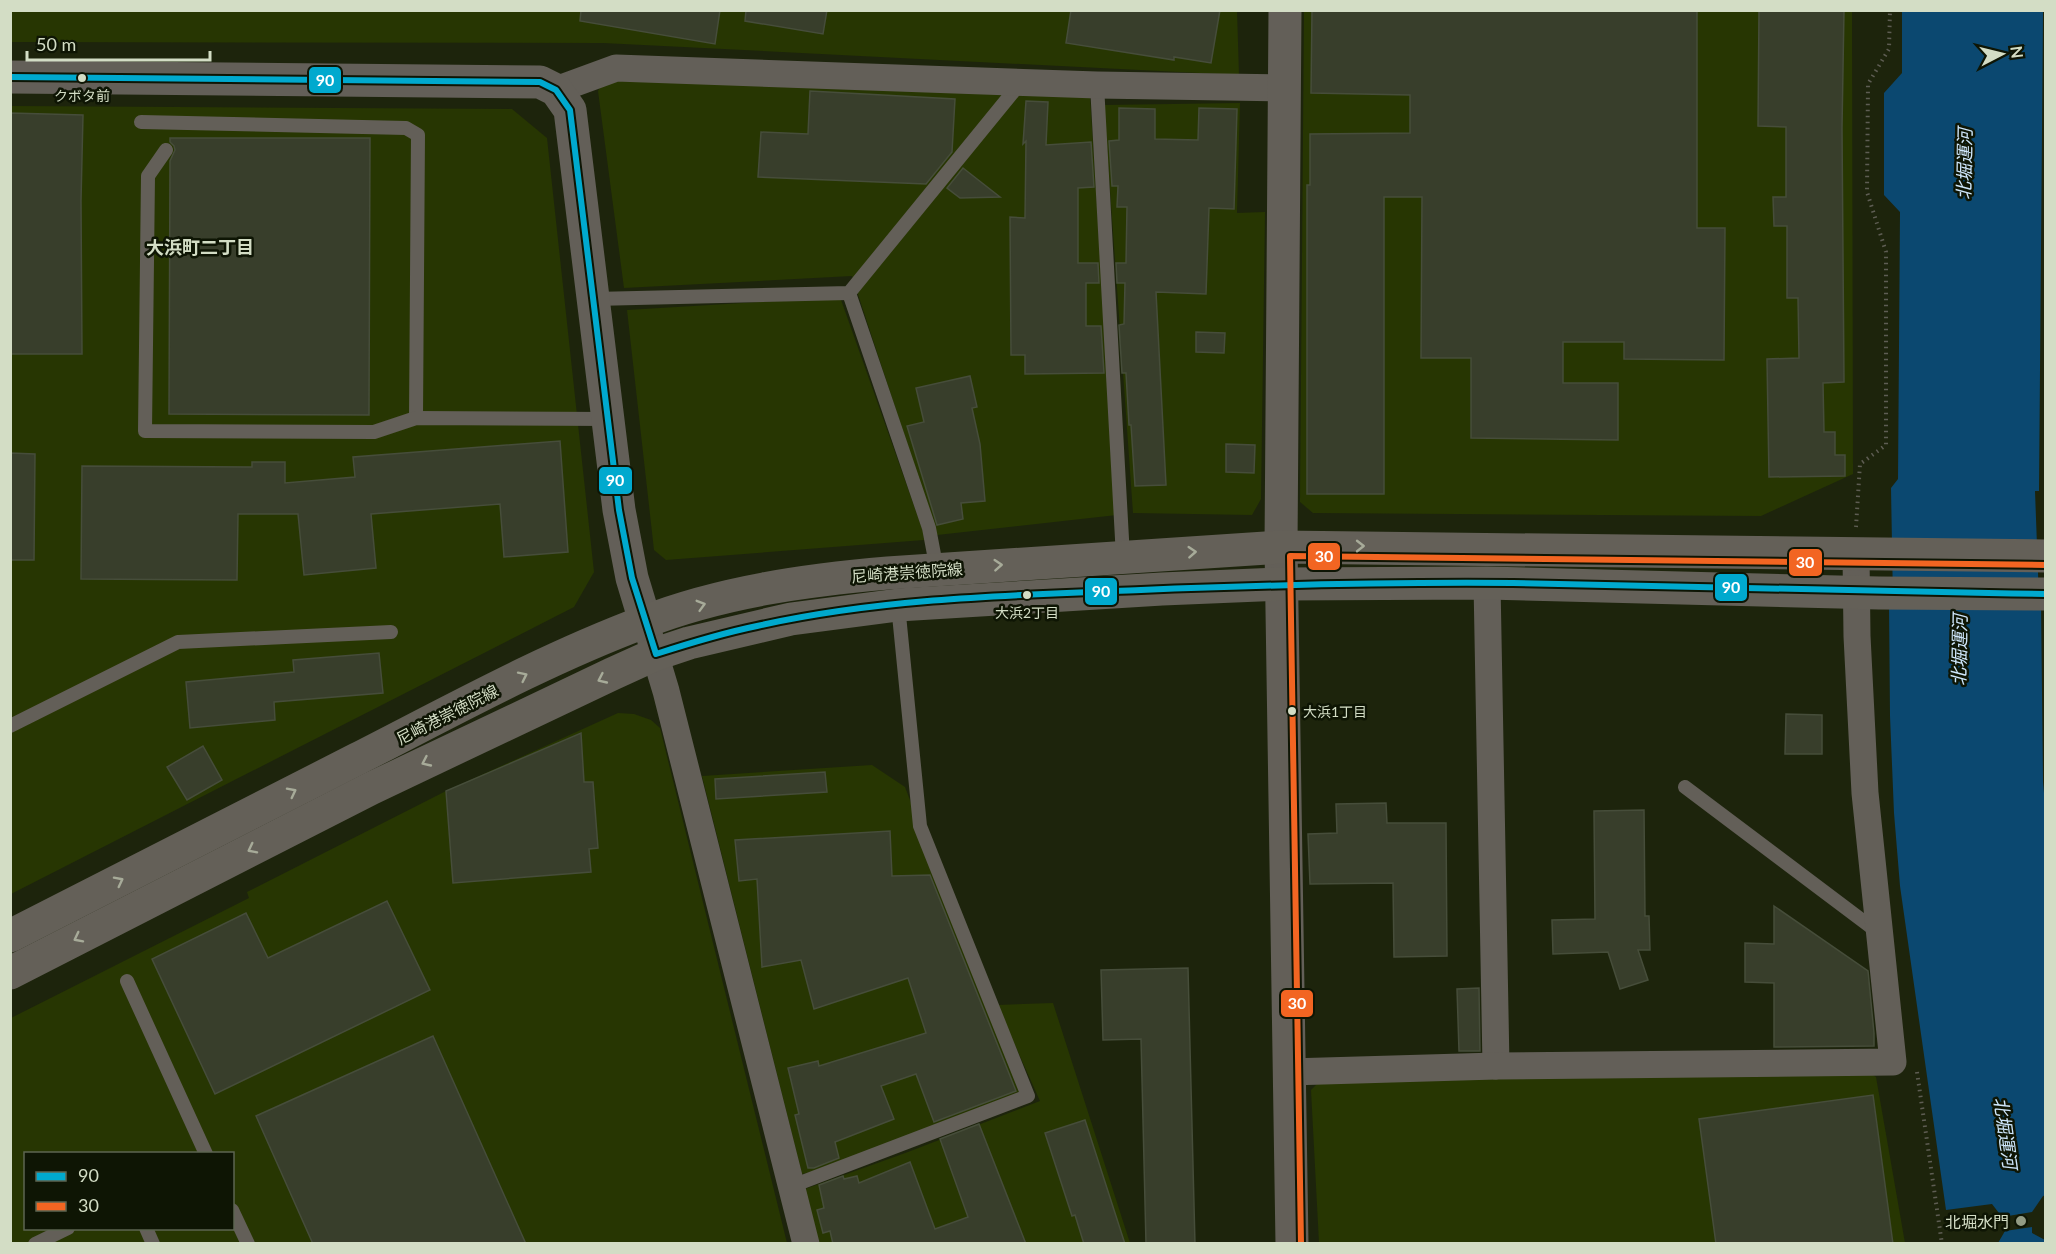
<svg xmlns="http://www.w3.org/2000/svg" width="2056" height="1254" viewBox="0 0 2056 1254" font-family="Lato,'Noto Sans JP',sans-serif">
	<rect width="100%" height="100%" fill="#1d240c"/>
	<!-- built -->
	<g fill="#273602" fill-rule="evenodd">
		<polygon points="11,10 1237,10 1239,75 603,43 11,42"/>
		<polygon points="1304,11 1852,11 1853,474 1761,516 1313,513 1300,502"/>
		<polygon points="605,77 1090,97 1117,515 937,535 852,276 624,288 598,91"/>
		<polygon points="1240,103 1237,213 1265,212 1261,499 1252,515 1133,513 1104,105"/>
		<polygon points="11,106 512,109 547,138 594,572 574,607 11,894"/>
		<polygon points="840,297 923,531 924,540 666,560 654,550 627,310"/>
		<path d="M 618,713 L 634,714 L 651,720 L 660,728 L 787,1243 L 11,1244 L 11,1018 L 249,898 L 247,892 L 446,791 ZM 26,1154 L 232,1154 L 232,1228 L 26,1228 Z"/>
		<polygon points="872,765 905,787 1021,1091 828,1168 802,1174 702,776"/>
		<polygon points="1053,1003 1130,1243 819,1243 805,1189 908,1152 1040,1101 997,1005"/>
		<polygon points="1861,1068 1876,1077 1905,1243 1319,1243 1311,1090 1322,1079"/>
	</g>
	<!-- water -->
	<g fill="#0b4870">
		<polygon points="1902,11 2043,11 2039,491 2035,491 2039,600 2041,602 2043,782 2046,815 2046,1195 2043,1196 2032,1212 2002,1217 1992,1204 1946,1210 1900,886 1894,813 1890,716 1889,602 1893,601 1891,488 1898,479 1900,212 1884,195 1884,93 1902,73"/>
		<polygon points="2032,1227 2032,1233 2045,1240 2045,1243 1998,1243 2005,1231"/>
	</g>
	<!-- building -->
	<g fill="#383e2b" stroke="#464d3a" stroke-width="1.5">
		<polygon points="581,10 720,10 715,44 580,21"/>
		<polygon points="746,10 827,10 823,34 745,21"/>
		<polygon points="1071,10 1220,10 1211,63 1174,57 1174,60 1066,43"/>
		<polygon points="1312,10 1697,10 1697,228 1725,228 1724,360 1624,359 1624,342 1563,342 1563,383 1618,383 1618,440 1471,438 1471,358 1421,358 1422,197 1384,197 1384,494 1307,494 1307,185 1310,185 1310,134 1410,133 1410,95 1311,93"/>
		<polygon points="1759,10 1844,10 1842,128 1844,382 1823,383 1824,432 1835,432 1835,455 1845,455 1845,476 1769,477 1767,359 1799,358 1798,298 1787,298 1787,226 1774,226 1773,197 1786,197 1786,127 1758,126"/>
		<polygon points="810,91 955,99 952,152 926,184 758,177 761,132 808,134"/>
		<polygon points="1026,101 1048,102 1046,145 1091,142 1094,187 1078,188 1078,263 1098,263 1099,283 1086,283 1086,326 1101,326 1104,373 1025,374 1025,355 1011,355 1010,217 1025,218 1026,141 1023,144"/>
		<polygon points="1119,108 1155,109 1155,139 1198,140 1199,108 1237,109 1234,209 1209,208 1206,294 1156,292 1166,485 1135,486 1131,425 1129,425 1126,373 1122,373 1119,325 1124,324 1125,283 1117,283 1116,263 1126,263 1127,207 1117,207 1118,186 1112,186 1109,141 1119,140"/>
		<polygon points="10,113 83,115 81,201 82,354 10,354"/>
		<polygon points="170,138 370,138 369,415 169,414 170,161 175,150 174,146 170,142"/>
		<polygon points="963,168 1000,197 960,198 947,188"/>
		<polygon points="1196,332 1225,333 1224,353 1196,352"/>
		<polygon points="970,376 977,407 972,408 980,444 985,501 961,503 963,519 937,525 907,426 924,422 916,388"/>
		<polygon points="560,441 568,552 504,557 500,504 371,514 376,568 304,575 298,514 238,514 237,580 81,579 82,466 252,467 252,462 285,462 285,483 355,477 353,457"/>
		<polygon points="1226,444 1255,445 1254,473 1226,472"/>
		<polygon points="10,453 35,454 34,560 10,560"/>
		<polygon points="379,653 383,693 274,702 275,720 190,728 186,682 294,672 293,660"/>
		<polygon points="1786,714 1822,715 1822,754 1785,754"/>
		<polygon points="581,733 584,782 593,782 598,848 589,849 591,872 453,883 446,791"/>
		<polygon points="203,746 222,780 187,800 167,767"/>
		<polygon points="825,772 827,792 716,799 715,779"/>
		<polygon points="1386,803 1387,823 1446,823 1447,956 1394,957 1393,883 1310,884 1308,834 1337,833 1336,804"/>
		<polygon points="1644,810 1645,916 1649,916 1650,950 1638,950 1648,980 1620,989 1608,952 1553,954 1552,920 1595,919 1594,811"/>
		<polygon points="890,831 892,876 930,875 1016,1091 934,1122 916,1074 881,1086 894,1119 835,1142 839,1158 814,1168 808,1168 795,1115 799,1114 788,1068 818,1061 819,1066 926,1033 908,978 814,1009 801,960 762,967 757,879 739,881 735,840"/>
		<polygon points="387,901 430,990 215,1094 152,959 246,913 268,958"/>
		<polygon points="1774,906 1868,971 1874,1033 1874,1046 1774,1047 1774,983 1745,982 1745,943 1774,944"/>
		<polygon points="1188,968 1195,1244 1146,1244 1141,1039 1103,1040 1101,970"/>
		<polygon points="1479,988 1480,1051 1459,1051 1457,989"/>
		<polygon points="433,1036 526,1244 313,1244 256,1116"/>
		<polygon points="1873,1095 1893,1244 1716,1244 1699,1119"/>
		<polygon points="1085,1120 1125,1244 1084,1244 1075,1215 1072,1216 1045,1133"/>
		<polygon points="979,1124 1026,1244 833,1244 830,1231 823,1233 817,1210 824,1208 819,1185 843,1176 844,1179 857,1176 859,1183 910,1162 935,1229 968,1217 940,1139"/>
	</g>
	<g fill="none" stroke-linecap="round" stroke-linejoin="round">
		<!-- path -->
		<g stroke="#5e5d53" stroke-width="4" stroke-dasharray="1.5 4.5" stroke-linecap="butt">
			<polyline points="1856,527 1860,464 1886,445 1886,252 1867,192 1868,84 1889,49 1890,10"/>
			<polyline points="1917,1072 1942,1244"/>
		</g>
		<!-- service -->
		<g stroke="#635f58" stroke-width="14">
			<polyline points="1097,85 1123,557"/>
			<polyline points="141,122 406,128 418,135 416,418"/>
			<polyline points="166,150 148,176 145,431 374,432 416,418 608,419"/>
			<polyline points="849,293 929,528 937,570"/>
			<polyline points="594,299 849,293 1022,81"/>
			<polyline points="10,726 178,642 391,632"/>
			<polyline points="1685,787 1879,933"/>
			<polyline points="127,981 206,1154"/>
			<polyline points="792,1186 1028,1096 920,826 898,605"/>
			<polyline points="232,1210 248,1244"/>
			<polyline points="146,1228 153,1244"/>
			<polyline points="35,1244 68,1228"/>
		</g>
		<!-- minor -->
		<g stroke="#635f58" stroke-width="27">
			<polyline points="556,90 616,68 1097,85 1285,88"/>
			<polyline points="1487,583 1496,1066"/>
			<polyline points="645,621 666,691 806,1244"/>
			<polyline points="1289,1072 1496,1066 1893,1062 1865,793 1857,636 1856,555"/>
		</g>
		<!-- tertiary -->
		<g stroke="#635f58" stroke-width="33">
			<polyline points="1285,10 1281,547 1292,1244"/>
			<polyline points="10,77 540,82 556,90 570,110 619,510 632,578 645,621"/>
		</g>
		<!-- secondary -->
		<g stroke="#646058" stroke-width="33">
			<path d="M 10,936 C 126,877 242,818 357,759 C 451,711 545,659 644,622 C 721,592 806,580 888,573 L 1281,547 L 2046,556"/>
			<polyline points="10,973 372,788 612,674 656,654 689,643 791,619 898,605 1162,589 1281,584 1487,583 1879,593 2046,594"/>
		</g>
		<defs>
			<path id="bus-1" d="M 10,77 L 540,82 L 556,90 L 570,110 L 619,510 L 632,578 L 656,654 C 690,643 723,633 757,626 C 882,598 1013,595 1141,590 C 1265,585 1389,582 1513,583 C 1690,585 1868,592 2046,594"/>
			<polyline id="bus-2" points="1301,1244 1290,556 2046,565"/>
		</defs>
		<!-- bus-1 casing -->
		<use href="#bus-1" stroke="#0e1504" stroke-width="10"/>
		<!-- bus-2 casing -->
		<use href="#bus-2" stroke="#0e1504" stroke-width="10"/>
		<!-- bus-1 -->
		<use href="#bus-1" stroke="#00a9ce" stroke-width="6"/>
		<!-- bus-2 -->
		<use href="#bus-2" stroke="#f26522" stroke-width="6"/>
	</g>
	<!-- one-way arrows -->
	<defs><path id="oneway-chevron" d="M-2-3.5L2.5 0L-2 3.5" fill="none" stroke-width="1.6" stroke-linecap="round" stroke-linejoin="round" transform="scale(1.5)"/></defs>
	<g stroke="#a7ab99">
		<use href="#oneway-chevron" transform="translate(1360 546)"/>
		<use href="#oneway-chevron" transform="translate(1192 552) rotate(-4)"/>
		<use href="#oneway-chevron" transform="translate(998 565) rotate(-4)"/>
		<use href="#oneway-chevron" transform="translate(701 605) rotate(-16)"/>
		<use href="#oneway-chevron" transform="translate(523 676) rotate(-26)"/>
		<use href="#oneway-chevron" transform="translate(602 679) rotate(155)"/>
		<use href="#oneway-chevron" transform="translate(426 762) rotate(155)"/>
		<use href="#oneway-chevron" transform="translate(292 792) rotate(-27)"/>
		<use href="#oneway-chevron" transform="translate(252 849) rotate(153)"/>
		<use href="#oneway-chevron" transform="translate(119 881) rotate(-27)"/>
		<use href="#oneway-chevron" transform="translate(78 938) rotate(153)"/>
	</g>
	<!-- markers -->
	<g fill="#d3ddc5" stroke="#0e1504" stroke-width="2">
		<circle cx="82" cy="78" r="5"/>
		<circle cx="1027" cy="595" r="5"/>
		<circle cx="1292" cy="711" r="5"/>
	</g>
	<circle fill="#939c84" stroke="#0e1504" stroke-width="2" cx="2021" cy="1221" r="6"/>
	<g text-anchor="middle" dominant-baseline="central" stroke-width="5" stroke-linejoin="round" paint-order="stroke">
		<!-- bus labels -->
		<g font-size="14" fill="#d3ddc5" stroke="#0e1504">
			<text x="82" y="95">クボタ前</text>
			<text x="1027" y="612">大浜2丁目</text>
			<text x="1303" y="711" text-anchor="start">大浜1丁目</text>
		</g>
		<!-- street labels -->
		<g font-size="16" fill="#d3ddc5" stroke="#0e1504">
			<text transform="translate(907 572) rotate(-4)">尼崎港崇徳院線</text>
			<text transform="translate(447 714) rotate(-27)">尼崎港崇徳院線</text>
		</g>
		<!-- poi labels -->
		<g font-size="16" fill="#d3ddc5" stroke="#0e1504" text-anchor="end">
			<text x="2009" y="1221">北堀水門</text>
		</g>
		<!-- water labels -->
		<g font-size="18" font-style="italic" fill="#cfe7fc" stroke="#0e1504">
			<text transform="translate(1964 164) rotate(-89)">北堀運河</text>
			<text transform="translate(1959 650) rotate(-89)">北堀運河</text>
			<text transform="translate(2006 1133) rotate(82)">北堀運河</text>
		</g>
		<!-- neighbourhood labels -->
		<g font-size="18" font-weight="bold" fill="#d3ddc5" stroke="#0e1504">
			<text x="200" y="247">大浜町二丁目</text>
		</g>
	</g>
	<g stroke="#0e1504" stroke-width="2">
		<rect x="308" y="66" width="34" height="28" rx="6" fill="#00a9ce"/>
		<rect x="598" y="466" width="35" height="29" rx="6" fill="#00a9ce"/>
		<rect x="1307" y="542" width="34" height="29" rx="6" fill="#f26522"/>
		<rect x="1788" y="548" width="35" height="29" rx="6" fill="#f26522"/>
		<rect x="1714" y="573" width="34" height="29" rx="6" fill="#00a9ce"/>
		<rect x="1084" y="577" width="34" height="29" rx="6" fill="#00a9ce"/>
		<rect x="1280" y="989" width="34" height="29" rx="6" fill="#f26522"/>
	</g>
	<g font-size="16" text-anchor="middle" font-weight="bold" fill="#fff">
		<text x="325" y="86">90</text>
		<text x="615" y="486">90</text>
		<text x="1324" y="562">30</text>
		<text x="1805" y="568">30</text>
		<text x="1731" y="593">90</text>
		<text x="1101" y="597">90</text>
		<text x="1297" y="1009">30</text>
	</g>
	<!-- border -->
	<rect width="2056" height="1254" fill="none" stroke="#d3ddc5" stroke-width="24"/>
	<!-- legend -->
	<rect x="24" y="1152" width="210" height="78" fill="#0e1504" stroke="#5d6551" stroke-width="1.5"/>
	<rect x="36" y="1172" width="30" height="9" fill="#00a9ce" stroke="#5d6551" stroke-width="1.5"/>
	<text x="78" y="1182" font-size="18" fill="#d3ddc5">90</text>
	<rect x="36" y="1202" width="30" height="9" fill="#f26522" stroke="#5d6551" stroke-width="1.5"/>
	<text x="78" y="1212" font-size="18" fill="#d3ddc5">30</text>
	<!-- north arrow -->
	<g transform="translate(2002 54) rotate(83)" stroke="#0e1504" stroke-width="4.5" paint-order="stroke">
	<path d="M0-4.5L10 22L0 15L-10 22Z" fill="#d3ddc5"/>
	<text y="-9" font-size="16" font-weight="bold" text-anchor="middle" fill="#d3ddc5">N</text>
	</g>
	<!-- scale -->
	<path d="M27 51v9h183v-9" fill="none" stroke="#d3ddc5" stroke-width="3"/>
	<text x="36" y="51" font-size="18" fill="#d3ddc5" stroke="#0e1504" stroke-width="4.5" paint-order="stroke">50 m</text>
</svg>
